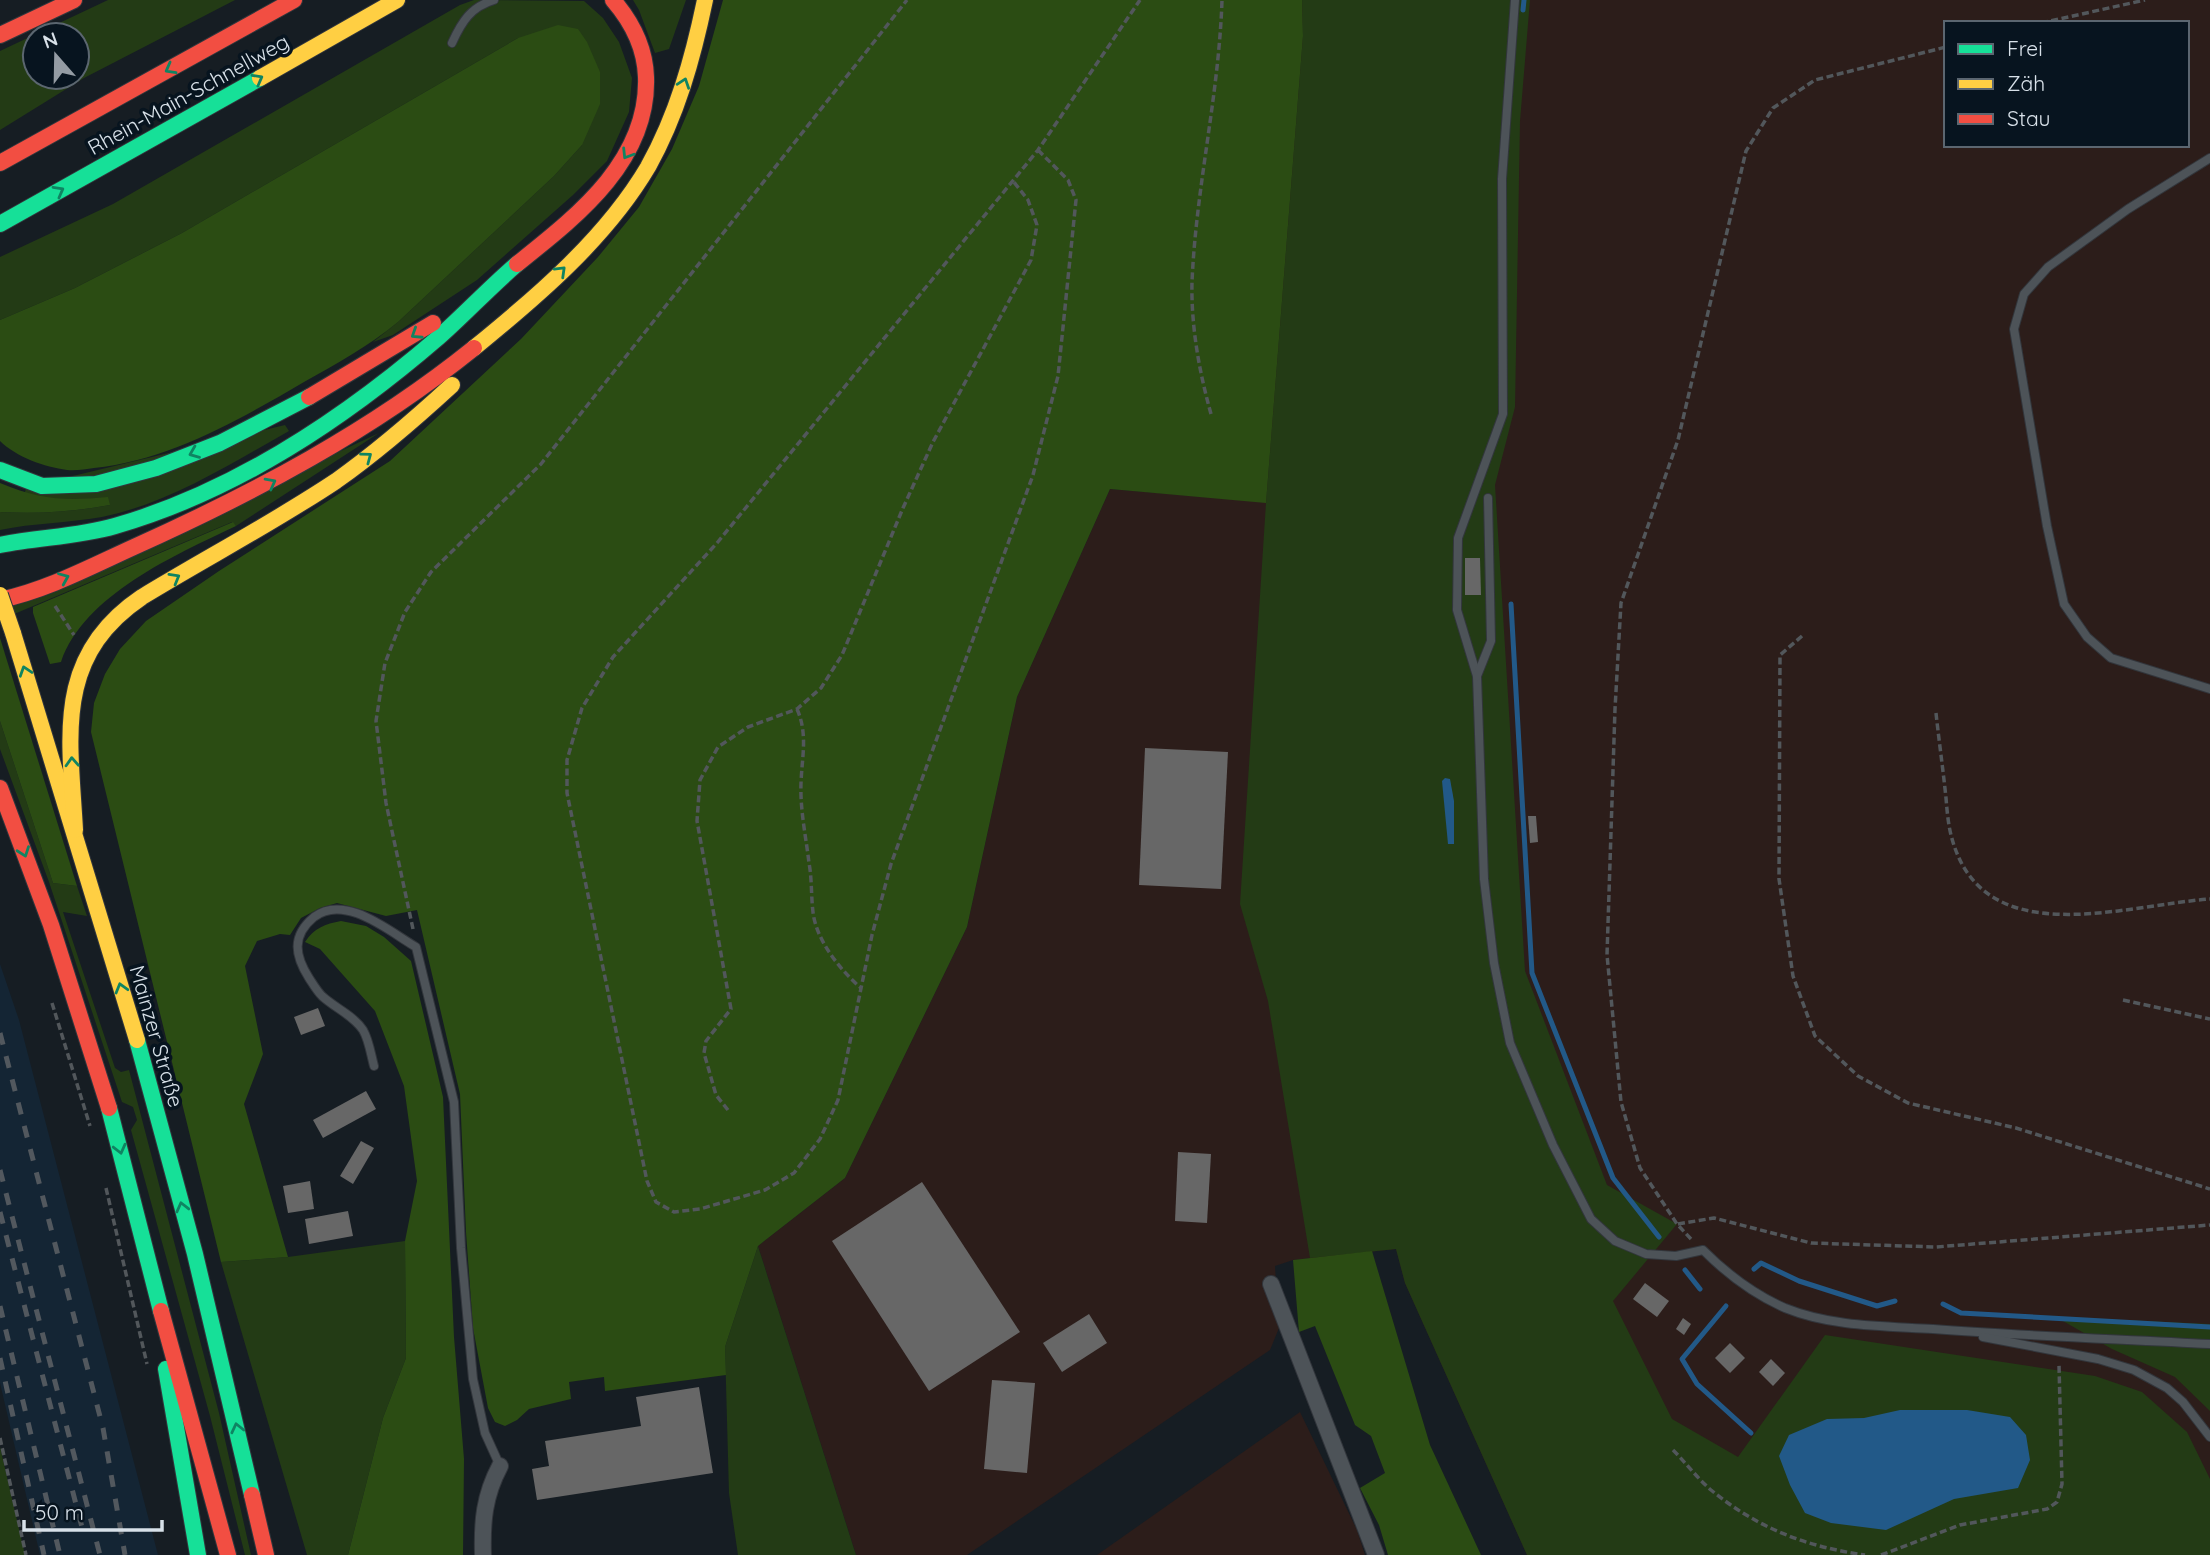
<svg xmlns="http://www.w3.org/2000/svg" width="2210" height="1555" viewBox="0 0 2210 1555" font-family="Quicksand,sans-serif">
	<rect width="100%" height="100%" fill="#161d23"/>
	<!-- built -->
	<polygon fill="#142534" points="0,964 19,1020 158,1555 40,1555 0,1383"/>
	<!-- industrial -->
	<g fill="#2c1d1a" fill-rule="evenodd">
		<path d="M 1302,0 L 2210,0 L 2210,1555 L 1527,1555 L 1405,1283 L 1396,1249 L 1293,1260 L 1275,1266 L 1279,1328 L 1270,1350 L 967,1555 L 856,1555 L 758,1246 L 845,1178 L 967,927 L 1017,697 L 1110,489 L 1266,502 L 1303,36 ZM 1946,23 L 2187,23 L 2187,145 L 1946,145 Z"/>
		<polygon points="1300,1412 1357,1530 1365,1555 1097,1555"/>
	</g>
	<!-- green -->
	<g fill="#233b15" fill-rule="evenodd">
		<path d="M 108,0 L 235,0 L 84,78 L 0,130 L 0,51 ZM 35,35 L 77,35 L 77,77 L 35,77 Z"/>
		<polygon points="474,0 584,1 603,18 619,42 632,78 629,112 607,161 573,195 477,280 393,335 373,342 398,322 554,176 582,145 518,38 182,233 75,288 0,320 0,257 113,204 460,5"/>
		<polygon points="633,0 686,0 669,49 655,53 639,10"/>
		<polygon points="1302,0 1530,0 1520,121 1515,407 1495,485 1525,971 1607,1185 1677,1224 1613,1301 1672,1419 1738,1457 1825,1335 2095,1376 2142,1392 2187,1432 2210,1479 2210,1555 1527,1555 1405,1283 1396,1249 1310,1258 1268,1001 1240,904 1266,503 1303,36"/>
		<path d="M 285,425 L 289,431 C 230,464 170,503 102,517 C 68,523 33,523 0,530 L 0,512 C 38,514 73,512 110,505 L 50,500 L 24,494 L 27,487 Z"/>
		<polygon points="379,433 236,526 232,522 0,620 0,610"/>
		<polygon points="0,721 53,883 77,886 87,916 63,912 115,1068 121,1072 129,1070 219,1413 251,1555 245,1555 210,1416 131,1130 137,1120 133,1107 122,1102 49,882 0,749"/>
		<polygon points="405,1241 406,1358 383,1418 348,1555 307,1555 221,1262 288,1257"/>
		<polygon points="758,1246 856,1555 738,1555 729,1493 725,1347"/>
		<polygon points="2056,1317 2210,1324 2210,1411 2175,1377 2112,1349"/>
		<polygon points="0,1447 25,1555 0,1555"/>
	</g>
	<!-- forest -->
	<g fill="#2b4c13">
		<polygon points="723,0 1302,0 1303,36 1266,503 1110,489 1017,697 967,927 845,1178 758,1246 725,1347 726,1375 605,1391 604,1377 569,1382 571,1399 529,1409 517,1420 505,1426 495,1422 488,1408 473,1328 466,1232 460,1094 417,910 386,916 337,903 320,908 301,918 290,935 280,934 257,941 245,966 263,1054 244,1104 288,1257 221,1262 91,732 94,703 105,674 120,649 146,621 219,571 390,461 521,339 598,257 639,207 672,149 699,86"/>
		<path d="M 558,25 L 578,29 L 587,42 L 600,72 L 600,104 L 582,145 L 554,176 L 398,322 C 369,346 336,364 304,382 C 239,420 170,460 94,468 C 86,469 76,471 67,470 C 45,467 16,457 0,441 L 0,320 L 75,288 L 182,233 L 518,38 Z"/>
		<path d="M 0,483 C 40,500 66,501 108,497 L 110,505 C 73,512 38,514 0,512 Z"/>
		<path d="M 233,522 L 236,526 C 175,555 84,595 61,662 L 50,664 L 33,613 L 33,607 Z"/>
		<polygon points="0,638 77,886 53,883 0,721"/>
		<path d="M 341,921 L 366,926 L 384,937 L 411,961 L 443,1097 L 454,1337 L 464,1459 L 463,1555 L 348,1555 L 383,1418 L 406,1358 L 405,1241 L 417,1181 L 404,1086 L 375,1011 L 320,949 L 305,942 C 314,928 325,924 341,921 Z"/>
		<polygon points="1372,1251 1430,1445 1481,1555 1388,1555 1379,1525 1360,1488 1385,1473 1371,1436 1355,1425 1315,1326 1299,1332 1293,1260"/>
	</g>
	<!-- water -->
	<g fill="#225988">
		<polygon points="1445,778 1450,779 1454,801 1454,844 1448,844 1442,781"/>
		<polygon points="1900,1410 1967,1410 2010,1417 2026,1435 2030,1460 2018,1488 1954,1499 1886,1530 1831,1523 1805,1513 1790,1485 1779,1456 1789,1435 1827,1419 1864,1418"/>
	</g>
	<g fill="none" stroke-linecap="round" stroke-linejoin="round">
		<!-- stream -->
		<g stroke="#225988" stroke-width="5">
			<polyline points="1523,10 1524,0"/>
			<polyline points="1511,604 1532,973 1613,1178 1659,1237"/>
			<polyline points="1754,1269 1761,1263 1799,1281 1877,1306 1895,1301"/>
			<polyline points="1685,1270 1700,1289"/>
			<polyline points="1943,1304 1961,1313 2210,1327"/>
			<polyline points="1726,1306 1682,1359 1697,1384 1751,1433"/>
		</g>
	</g>
	<!-- building -->
	<g fill="#676767">
		<polygon points="1465,558 1480,558 1481,595 1465,595"/>
		<polygon points="1145,748 1228,752 1221,889 1139,885"/>
		<polygon points="1528,816 1536,816 1538,842 1530,843"/>
		<polygon points="318,1008 325,1026 301,1035 294,1017"/>
		<polygon points="366,1091 376,1109 323,1138 313,1120"/>
		<polygon points="361,1141 374,1148 353,1184 340,1176"/>
		<polygon points="1178,1152 1211,1154 1207,1223 1175,1221"/>
		<polygon points="310,1181 314,1209 288,1213 283,1186"/>
		<polygon points="922,1182 1020,1332 929,1391 832,1241"/>
		<polygon points="348,1211 353,1236 309,1244 305,1219"/>
		<polygon points="1645,1283 1669,1301 1657,1317 1633,1299"/>
		<polygon points="1089,1314 1107,1343 1062,1372 1043,1343"/>
		<polygon points="1683,1318 1691,1324 1684,1335 1676,1329"/>
		<polygon points="1730,1343 1745,1358 1730,1373 1715,1358"/>
		<polygon points="1771,1359 1785,1373 1773,1386 1759,1372"/>
		<polygon points="992,1380 1035,1383 1027,1473 984,1469"/>
		<polygon points="699,1387 713,1473 537,1500 532,1469 549,1466 545,1441 641,1426 636,1397"/>
	</g>
	<g fill="none" stroke-linecap="round" stroke-linejoin="round">
		<defs>
			<g id="lane">
				<path d="M 1515,0 L 1502,179 L 1503,414 L 1458,538 L 1457,610 L 1477,676 L 1484,879 L 1494,963 L 1510,1043 L 1553,1145 L 1591,1219 L 1615,1241 L 1646,1254 L 1676,1256 L 1703,1250 C 1727,1274 1753,1294 1785,1308 C 1832,1327 1884,1326 1933,1329 C 2025,1336 2118,1339 2210,1344"/>
				<path d="M 452,43 C 462,21 471,7 494,0"/>
				<polyline points="2210,158 2128,209 2048,267 2024,294 2014,329 2047,526 2064,604 2087,637 2111,658 2210,689"/>
				<polyline points="1477,676 1491,641 1488,498"/>
				<path d="M 374,1066 C 371,1055 369,1040 363,1030 C 353,1015 335,1008 322,996 C 317,991 313,984 309,978 C 295,956 291,936 314,917 C 345,893 390,932 416,947 L 454,1102 L 461,1248 L 473,1379 L 485,1433 L 500,1466"/>
				<polyline points="1983,1337 2098,1359 2134,1370 2167,1388 2183,1402 2210,1437"/>
			</g>
			<g id="street">
				<polyline points="1271,1284 1376,1555"/>
				<path d="M 483,1555 C 482,1522 484,1496 500,1466"/>
			</g>
			<g id="fast">
				<polyline points="0,224 260,78"/>
				<polyline points="0,470 42,486 96,484 156,468 220,443 309,397"/>
				<path d="M 0,545 C 39,537 77,537 115,526 C 237,491 345,418 439,337 C 466,313 490,287 517,264"/>
				<polyline points="137,1040 195,1254 252,1495"/>
				<polyline points="109,1108 161,1311"/>
				<polyline points="166,1369 198,1555"/>
			</g>
			<g id="slow">
				<polyline points="260,78 397,0"/>
				<path d="M 474,348 C 538,296 606,238 648,167 C 677,115 693,58 705,0"/>
				<polyline points="13,633 137,1040"/>
				<path d="M 75,830 C 70,737 53,657 142,597 C 206,558 273,523 336,481 C 377,452 415,419 452,385"/>
			</g>
			<g id="jam">
				<polyline points="0,35 74,0"/>
				<polyline points="0,163 294,0"/>
				<path d="M 517,264 C 577,216 649,161 646,77 C 645,47 632,22 613,0"/>
				<polyline points="309,397 433,323"/>
				<path d="M 0,600 C 47,590 90,567 134,547 C 254,493 371,431 474,348"/>
				<polyline points="0,788 51,925 109,1108"/>
				<polyline points="161,1311 228,1555"/>
				<polyline points="252,1495 266,1555"/>
			</g>
		</defs>
		<!-- lane casing -->
		<use href="#lane" stroke="#32363c" stroke-width="10"/>
		<!-- street casing -->
		<use href="#street" stroke="#32363c" stroke-width="18"/>
		<!-- fast casing -->
		<use href="#fast" stroke="#32363c" stroke-width="18"/>
		<!-- slow casing -->
		<use href="#slow" stroke="#32363c" stroke-width="18"/>
		<!-- jam casing -->
		<use href="#jam" stroke="#32363c" stroke-width="18"/>
		<!-- path -->
		<g stroke="#52575b" stroke-width="3.5" stroke-dasharray="7 3.5" stroke-linecap="butt">
			<polyline points="2041,23 2145,0"/>
			<polyline points="1038,150 1068,180 1076,200 1058,376 1033,475 891,864 872,935 838,1100 820,1139 794,1173 765,1190 700,1209 674,1212 656,1202 647,1181 567,793 567,760 582,708 613,657 717,543 1038,150 1140,0"/>
			<path d="M 1211,414 C 1199,371 1191,326 1192,282 C 1196,187 1219,95 1222,0"/>
			<polyline points="55,606 74,635"/>
			<polyline points="1802,636 1780,655 1779,879 1793,976 1815,1036 1858,1076 1908,1103 2016,1128 2210,1189"/>
			<path d="M 797,709 C 808,734 802,756 801,783 C 800,810 806,837 809,863 C 812,879 811,896 813,912 C 816,940 840,970 861,988"/>
			<path d="M 1936,713 C 1939,741 1943,769 1946,798 C 1947,810 1948,823 1951,835 C 1981,955 2123,905 2210,899"/>
			<polyline points="413,929 386,803 376,721 385,663 405,612 431,572 541,464 907,0"/>
			<polyline points="2123,1000 2210,1019"/>
			<polyline points="52,1003 90,1126"/>
			<polyline points="728,1110 716,1095 704,1053 706,1041 731,1009 697,821 700,780 718,747 748,727 797,709 821,688 842,655 903,508 933,442 1031,260 1037,225 1028,200 1013,181"/>
			<polyline points="106,1188 147,1364"/>
			<polyline points="1678,1224 1714,1218 1811,1243 1936,1247 2210,1225"/>
			<polyline points="1691,1239 1677,1224 1640,1168 1621,1102 1607,955 1615,709 1621,603 1678,440 1746,151 1773,108 1815,80 1946,47"/>
			<polyline points="0,1438 26,1555"/>
			<path d="M 1673,1450 C 1686,1463 1697,1478 1711,1490 C 1757,1528 1807,1547 1865,1555"/>
			<polyline points="1881,1555 1960,1525 2047,1509 2057,1502 2062,1484 2059,1365"/>
		</g>
		<!-- lane -->
		<use href="#lane" stroke="#4d5358" stroke-width="8"/>
		<!-- street -->
		<use href="#street" stroke="#4d5358" stroke-width="16"/>
		<!-- fast -->
		<use href="#fast" stroke="#16e098" stroke-width="16"/>
		<!-- slow -->
		<use href="#slow" stroke="#ffcf43" stroke-width="16"/>
		<!-- jam -->
		<use href="#jam" stroke="#f24e42" stroke-width="16"/>
		<!-- rail -->
		<g stroke="#52585e" stroke-width="5" stroke-dasharray="12 12" stroke-linecap="butt">
			<polyline points="0,1033 103,1428 125,1555"/>
			<polyline points="0,1170 100,1555"/>
			<polyline points="0,1212 84,1535"/>
			<polyline points="0,1306 60,1555"/>
			<polyline points="0,1358 44,1555"/>
		</g>
		<defs>
			<polyline id="slow-bridge" points="0,595 13,633"/>
		</defs>
		<!-- slow-bridge casing -->
		<use href="#slow-bridge" stroke="#32363c" stroke-width="18" stroke-linecap="butt"/>
		<!-- slow-bridge -->
		<use href="#slow-bridge" stroke="#ffcf43" stroke-width="16"/>
	</g>
	<!-- one-way arrows -->
	<defs><path id="oneway-chevron" d="M-2-3.5L2.5 0L-2 3.5" fill="none" stroke-width="1.6" stroke-linecap="round" stroke-linejoin="round" transform="scale(1.75)"/></defs>
	<g stroke="#0f8462">
		<use href="#oneway-chevron" transform="translate(170 69) rotate(151)"/>
		<use href="#oneway-chevron" transform="translate(258 79) rotate(-29)"/>
		<use href="#oneway-chevron" transform="translate(684 83) rotate(-71)"/>
		<use href="#oneway-chevron" transform="translate(627 154) rotate(122)"/>
		<use href="#oneway-chevron" transform="translate(59 191) rotate(-29)"/>
		<use href="#oneway-chevron" transform="translate(561 271) rotate(-44)"/>
		<use href="#oneway-chevron" transform="translate(416 334) rotate(147)"/>
		<use href="#oneway-chevron" transform="translate(194 453) rotate(158)"/>
		<use href="#oneway-chevron" transform="translate(367 457) rotate(-37)"/>
		<use href="#oneway-chevron" transform="translate(271 483) rotate(-28)"/>
		<use href="#oneway-chevron" transform="translate(64 578) rotate(-23)"/>
		<use href="#oneway-chevron" transform="translate(175 578) rotate(-30)"/>
		<use href="#oneway-chevron" transform="translate(25 671) rotate(-108)"/>
		<use href="#oneway-chevron" transform="translate(72 762) rotate(-93)"/>
		<use href="#oneway-chevron" transform="translate(24 852) rotate(70)"/>
		<use href="#oneway-chevron" transform="translate(121 988) rotate(-106)"/>
		<use href="#oneway-chevron" transform="translate(120 1149) rotate(76)"/>
		<use href="#oneway-chevron" transform="translate(182 1207) rotate(-104)"/>
		<use href="#oneway-chevron" transform="translate(237 1428) rotate(-103)"/>
	</g>
	<g text-anchor="middle" dominant-baseline="central" stroke-width="7" stroke-linejoin="round" paint-order="stroke">
		<!-- street labels -->
		<g font-size="21" fill="#d8e1e9" stroke="#07141f">
			<text transform="translate(188 94) rotate(-29)">Rhein-Main-Schnellweg</text>
			<text transform="translate(157 1036) rotate(74)">Mainzer Straße</text>
		</g>
	</g>
	<!-- legend -->
	<rect x="1944" y="21" width="245" height="126" fill="#07141f" stroke="#5b6670" stroke-width="2"/>
	<rect x="1958" y="44" width="35" height="10" fill="#16e098" stroke="#5b6670" stroke-width="2"/>
	<text x="2007" y="56" font-size="21" fill="#d8e1e9">Frei</text>
	<rect x="1958" y="79" width="35" height="10" fill="#ffcf43" stroke="#5b6670" stroke-width="2"/>
	<text x="2007" y="91" font-size="21" fill="#d8e1e9">Zäh</text>
	<rect x="1958" y="114" width="35" height="10" fill="#f24e42" stroke="#5b6670" stroke-width="2"/>
	<text x="2007" y="126" font-size="21" fill="#d8e1e9">Stau</text>
	<!-- north arrow -->
	<g transform="translate(56 56) rotate(340)"><circle r="33" fill="#07141f" stroke="#5b6670" stroke-width="2"/>
	<path d="M0-5L12 26L0 18L-12 26Z" fill="#949ca4"/>
	<text y="-10" font-size="19" font-weight="bold" text-anchor="middle" fill="#d8e1e9">N</text>
	</g>
	<!-- scale -->
	<path d="M24 1520v10h138v-10" fill="none" stroke="#d8e1e9" stroke-width="3.5"/>
	<text x="35" y="1520" font-size="21" fill="#d8e1e9" stroke="#07141f" stroke-width="5" paint-order="stroke">50 m</text>
</svg>
